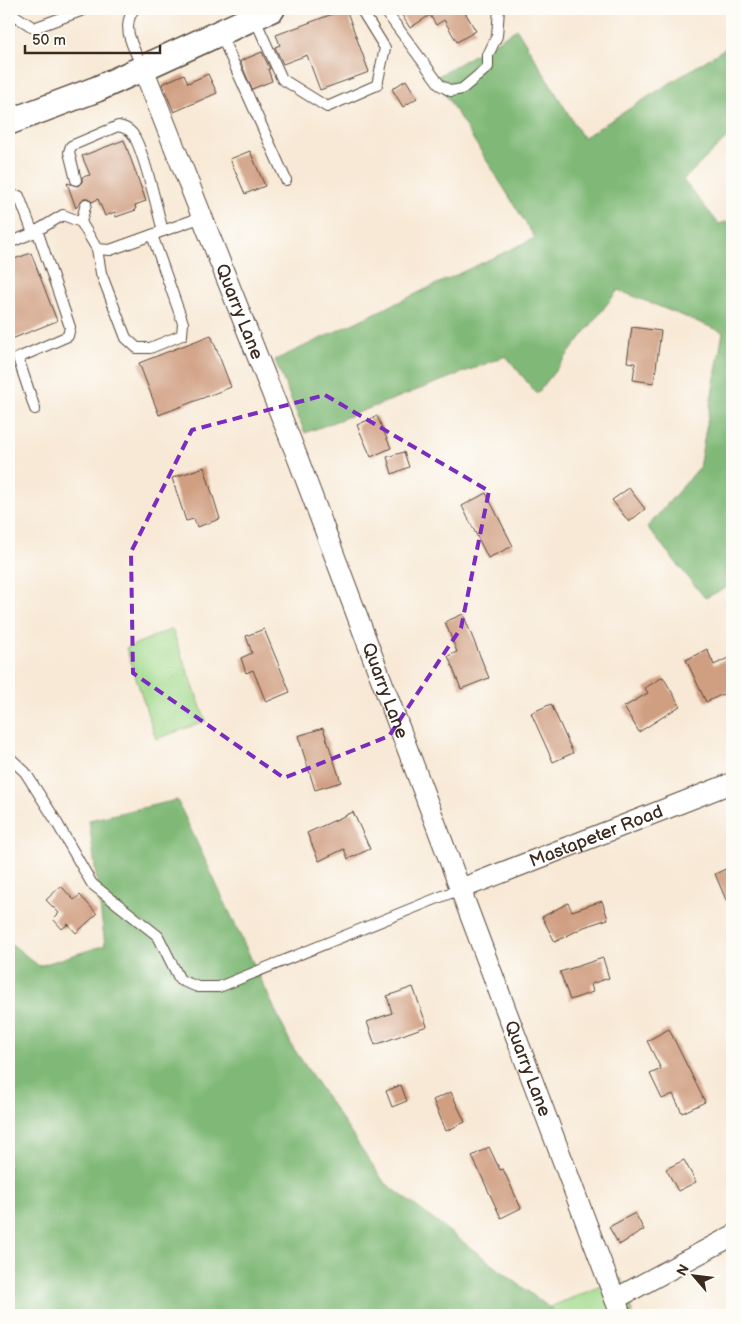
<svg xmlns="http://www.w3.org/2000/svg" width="741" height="1324" viewBox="0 0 741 1324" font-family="'Balsamiq Sans',sans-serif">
	<rect width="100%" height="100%" fill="#fdfcf7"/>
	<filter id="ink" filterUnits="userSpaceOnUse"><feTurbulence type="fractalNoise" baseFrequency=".02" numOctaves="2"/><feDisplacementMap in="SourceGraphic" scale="10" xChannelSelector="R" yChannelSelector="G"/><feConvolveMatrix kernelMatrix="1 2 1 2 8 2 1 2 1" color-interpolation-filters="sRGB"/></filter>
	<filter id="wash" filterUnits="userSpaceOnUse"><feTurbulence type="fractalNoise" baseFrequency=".0096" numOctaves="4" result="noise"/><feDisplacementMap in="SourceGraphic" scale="20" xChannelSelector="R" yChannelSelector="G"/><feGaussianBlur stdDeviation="1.12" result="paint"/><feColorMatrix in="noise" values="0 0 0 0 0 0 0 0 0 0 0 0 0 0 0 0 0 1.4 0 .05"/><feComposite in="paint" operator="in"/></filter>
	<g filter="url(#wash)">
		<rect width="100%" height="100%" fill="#f8e9d6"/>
		<!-- green -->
		<g fill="#a0d98b" stroke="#6e8254">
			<polygon points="172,629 206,721 156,739 126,648"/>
			<polygon points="621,1278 633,1315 530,1315"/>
		</g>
		<!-- forest -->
		<g fill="#80b977" stroke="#5e724a">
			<polygon points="517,29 583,138 732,44 732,133 683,180 719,224 732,220 732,585 705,598 647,527 699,468 723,332 618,290 537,394 506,356 305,433 275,360 535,238 435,78"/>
			<polygon points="177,800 292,1046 384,1182 559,1315 9,1315 9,942 39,966 105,945 89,820"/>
		</g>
		<g id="blocks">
			<!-- building -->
			<g fill="#d09e81">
				<polygon points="346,9 369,72 320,90 307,55 283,64 275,47 280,45 276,35"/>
				<polygon points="398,9 463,9 476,31 457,42 444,20 436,25 430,15 410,28"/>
				<polygon points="262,52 270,69 268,69 272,81 252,89 240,61"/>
				<polygon points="184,74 188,83 208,74 217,93 174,112 162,84"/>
				<polygon points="406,80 417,98 403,107 392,89"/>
				<polygon points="124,140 146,201 135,205 136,210 116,217 115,212 105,216 98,199 92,202 88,198 84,198 76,208 67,183 78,186 82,182 82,177 90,175 82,156"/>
				<polygon points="250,151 265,186 245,194 230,159"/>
				<polygon points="31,253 57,321 9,340 9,261"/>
				<polygon points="632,327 661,331 654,383 633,380 635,363 627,362"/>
				<polygon points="211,335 231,387 159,415 139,363"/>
				<polygon points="377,416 391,448 371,457 357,425"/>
				<polygon points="404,452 409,467 392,474 387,457"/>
				<polygon points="204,467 220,519 197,527 194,519 186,521 172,478"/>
				<polygon points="629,488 645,509 629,522 612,500"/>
				<polygon points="486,493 513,546 488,558 462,506"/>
				<polygon points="463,614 489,678 461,689 448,656 457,652 445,622"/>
				<polygon points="264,629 290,692 266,702 253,670 246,673 241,658 252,653 246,636"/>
				<polygon points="707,649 714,665 732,656 732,690 706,702 686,660"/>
				<polygon points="663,677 680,706 639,732 624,707 648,693 645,688"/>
				<polygon points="551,704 573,753 553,762 531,713"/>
				<polygon points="323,728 341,782 315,790 298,736"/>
				<polygon points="353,812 370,849 348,859 344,849 319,861 307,833"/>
				<polygon points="732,866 732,914 715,874"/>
				<polygon points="61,886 74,900 80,895 97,914 76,933 68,924 62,929 53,919 59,913 46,900"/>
				<polygon points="602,901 608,919 584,927 555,942 542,917 568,903 572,911"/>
				<polygon points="603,958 609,978 591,984 593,992 570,1000 560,972"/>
				<polygon points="413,987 427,1026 375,1045 367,1022 392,1013 387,996"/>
				<polygon points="669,1029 705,1102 682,1113 673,1094 662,1099 650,1074 661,1069 647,1041"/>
				<polygon points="401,1085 407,1101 392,1107 386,1091"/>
				<polygon points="451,1092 465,1122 446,1131 433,1100"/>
				<polygon points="489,1147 500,1170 503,1169 521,1208 501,1218 472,1156"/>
				<polygon points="684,1160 696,1182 678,1191 666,1169"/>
				<polygon points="635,1213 644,1230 619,1245 609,1227"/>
			</g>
		</g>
	</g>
	<g filter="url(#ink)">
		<use href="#blocks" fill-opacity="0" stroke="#57473a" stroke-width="1"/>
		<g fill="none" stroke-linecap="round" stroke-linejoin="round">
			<defs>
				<g id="service">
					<path d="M 134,9 C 120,28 134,48 142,67"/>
					<polyline points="384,9 440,85 451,91 462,89 488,67 488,55 497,36 499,9"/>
					<polyline points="9,12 34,28 86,9"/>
					<polyline points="254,17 282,79 327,107 377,85 385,48 361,9"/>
					<polyline points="220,33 286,180"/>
					<path d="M 76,180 L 69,152 L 71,146 L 118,126 C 123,127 128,128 132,133 C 144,149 157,210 163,231"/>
					<polyline points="9,200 19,196 33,233 9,243"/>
					<polyline points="81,222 86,204"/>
					<polyline points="33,233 63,215 81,222 97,249 110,250 202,217"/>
					<polyline points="97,249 101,273 126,338 137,348 150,348 182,335 183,323 152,235"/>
					<polyline points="35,409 18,358 68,336 70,327 37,230"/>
					<polyline points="9,757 25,772 53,816 92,884 158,936 180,980 198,987 219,987 460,889"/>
				</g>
				<g id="minor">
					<path id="s1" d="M 143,68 L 295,451 L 621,1315"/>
					<path id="s2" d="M 460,889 L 732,783"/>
					<polyline points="615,1299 732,1236"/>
				</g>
				<polyline id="tertiary" points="9,122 97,89 272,9"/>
			</defs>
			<!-- service casing -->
			<use href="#service" stroke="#57473a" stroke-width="12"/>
			<!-- minor casing -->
			<use href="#minor" stroke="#57473a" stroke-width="22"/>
			<!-- tertiary casing -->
			<use href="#tertiary" stroke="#57473a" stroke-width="28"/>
			<!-- service -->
			<use href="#service" stroke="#fff" stroke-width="10"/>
			<!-- minor -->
			<use href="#minor" stroke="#fff" stroke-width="20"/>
			<!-- tertiary -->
			<use href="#tertiary" stroke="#fff" stroke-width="25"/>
		</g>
	</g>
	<!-- marked area -->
	<path fill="none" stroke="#7b2cbf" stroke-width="4" stroke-dasharray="10 6" stroke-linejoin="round" d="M 325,395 L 489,491 L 461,628 L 389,736 L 284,778 L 133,673 L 131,552 L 192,430 Z"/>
	<g text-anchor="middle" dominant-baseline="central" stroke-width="4" stroke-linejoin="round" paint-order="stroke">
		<!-- street labels -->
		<g font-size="18" fill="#3b2a1e" stroke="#fdfcf7">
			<text stroke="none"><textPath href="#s1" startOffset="262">Quarry Lane</textPath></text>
			<text stroke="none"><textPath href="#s1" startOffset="668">Quarry Lane</textPath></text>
			<text stroke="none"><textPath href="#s2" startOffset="146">Mastapeter Road</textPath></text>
			<text stroke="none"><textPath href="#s1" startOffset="1072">Quarry Lane</textPath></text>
		</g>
	</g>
	<!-- margin -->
	<rect width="741" height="1324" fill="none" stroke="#fdfcf7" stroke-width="30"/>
	<!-- north arrow -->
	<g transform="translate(694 1276) rotate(298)" stroke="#fdfcf7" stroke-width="4" paint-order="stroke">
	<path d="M0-4L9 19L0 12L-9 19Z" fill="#3b2a1e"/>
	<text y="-8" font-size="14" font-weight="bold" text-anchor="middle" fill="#3b2a1e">N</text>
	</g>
	<!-- scale -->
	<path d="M25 45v8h135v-8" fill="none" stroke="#3b2a1e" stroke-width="2.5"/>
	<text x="32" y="45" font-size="15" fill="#3b2a1e" stroke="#fdfcf7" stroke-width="4" paint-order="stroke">50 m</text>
</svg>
